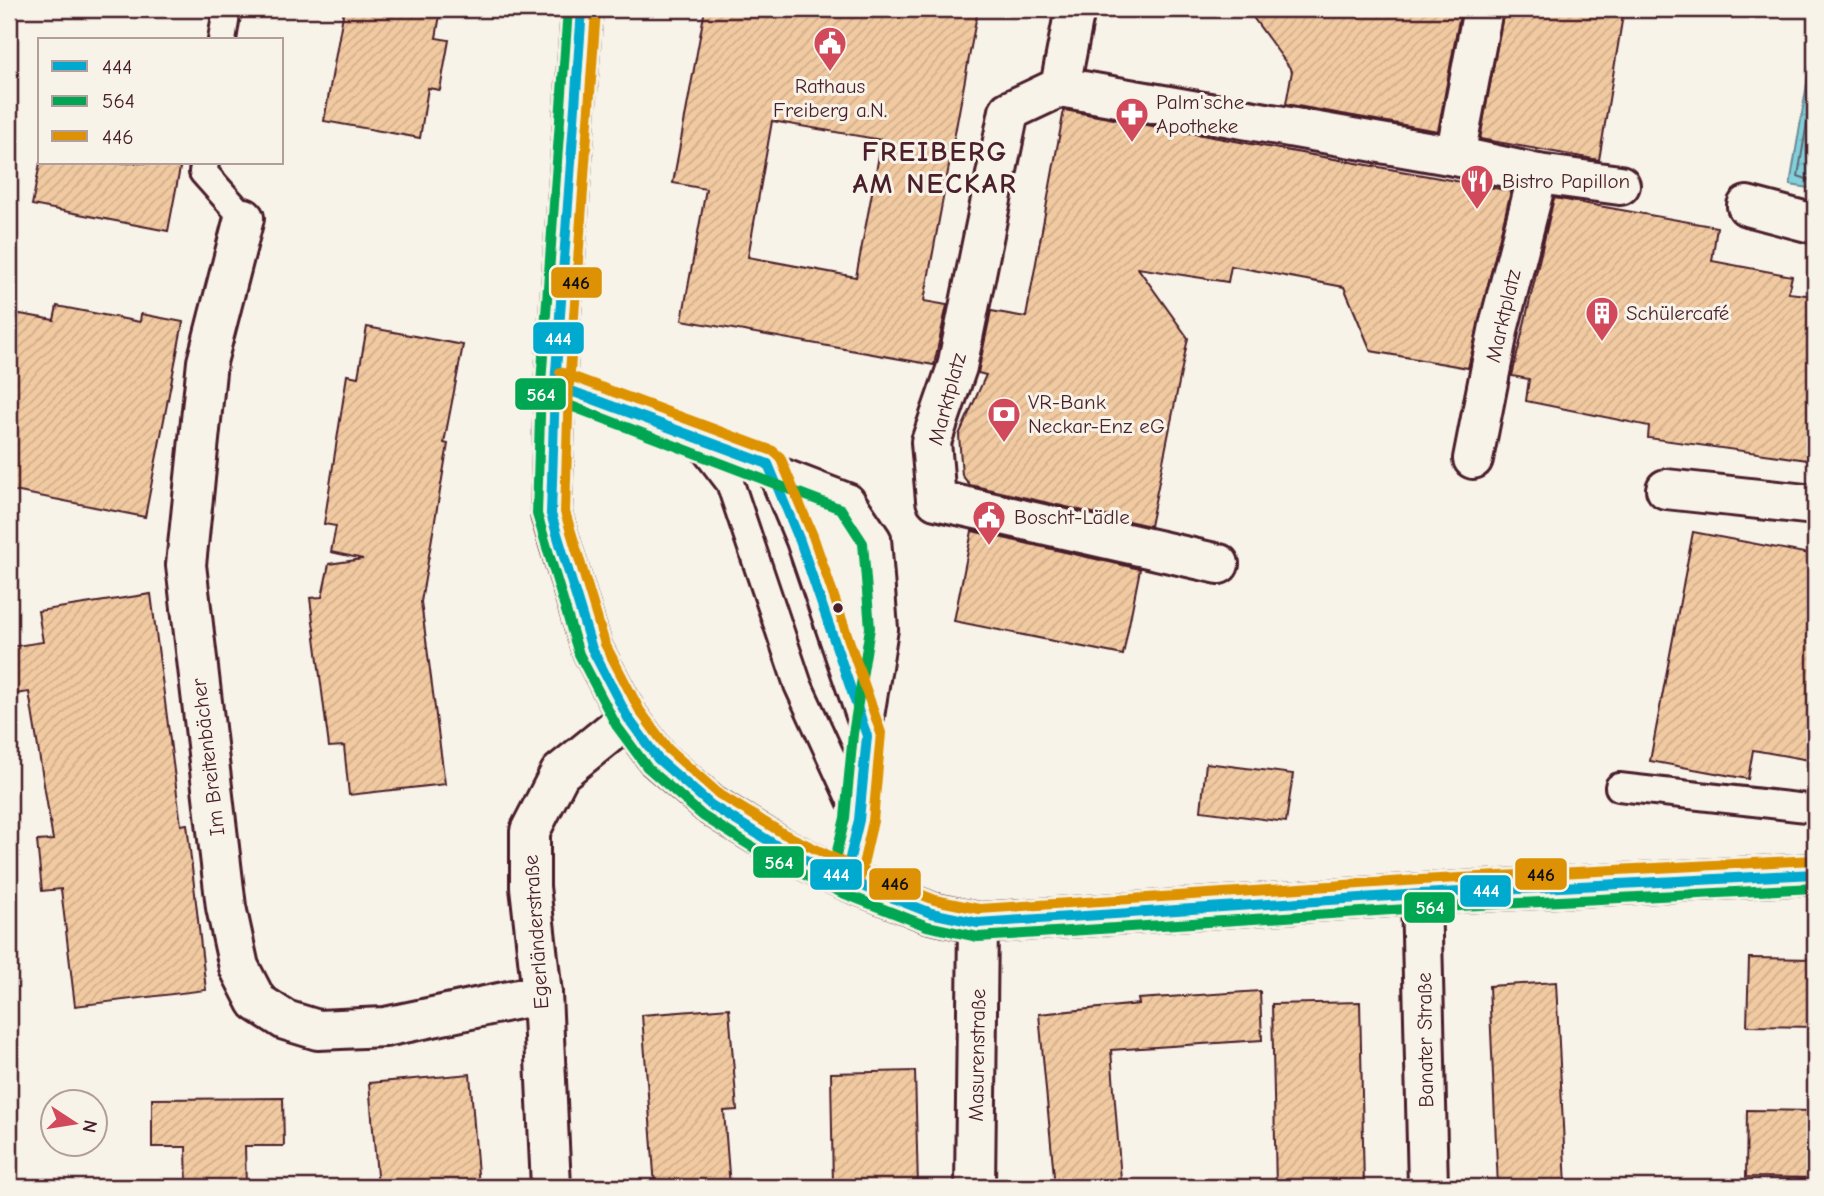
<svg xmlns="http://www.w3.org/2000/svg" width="1824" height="1196" viewBox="0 0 1824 1196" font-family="'Comic Neue',sans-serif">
	<defs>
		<pattern id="water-ripples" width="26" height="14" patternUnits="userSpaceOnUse" patternTransform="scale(1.75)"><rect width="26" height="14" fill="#81d1dc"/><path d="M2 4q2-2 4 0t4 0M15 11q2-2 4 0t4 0" fill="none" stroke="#71b3bd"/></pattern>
		<pattern id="building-hatch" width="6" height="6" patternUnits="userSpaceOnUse" patternTransform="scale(1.75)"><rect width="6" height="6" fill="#f1caa1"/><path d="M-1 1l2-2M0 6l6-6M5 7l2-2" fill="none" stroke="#d0ad8b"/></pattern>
	</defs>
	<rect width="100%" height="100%" fill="#f7f3e8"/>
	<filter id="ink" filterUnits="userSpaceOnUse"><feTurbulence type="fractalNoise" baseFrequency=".0143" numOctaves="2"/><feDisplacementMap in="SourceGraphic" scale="14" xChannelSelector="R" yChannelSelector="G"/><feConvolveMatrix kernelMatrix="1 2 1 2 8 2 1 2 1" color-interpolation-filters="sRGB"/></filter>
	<g filter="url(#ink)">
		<!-- water -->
		<polygon fill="url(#water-ripples)" stroke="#6b8a95" stroke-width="2" points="1815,61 1815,189 1790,185 1810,66"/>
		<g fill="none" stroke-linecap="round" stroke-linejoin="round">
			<!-- shore -->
			<polyline stroke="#606672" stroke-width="2" points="1815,75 1798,176 1815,182"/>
		</g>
		<!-- building -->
		<g fill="url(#building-hatch)" stroke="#4a1f2b" stroke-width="2" fill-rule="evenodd">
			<polygon points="344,9 441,9 436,38 449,40 440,90 428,88 420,138 324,121"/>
			<path d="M 705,9 L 978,9 L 924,301 L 947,305 L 934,365 L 682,320 L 706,189 L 673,183 ZM 772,121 L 882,140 L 856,277 L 748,257 Z"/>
			<polygon points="1247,9 1461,9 1438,131 1286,104 1292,71"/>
			<polygon points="1504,9 1624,9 1599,160 1480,139"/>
			<polygon points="1064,110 1511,191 1468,368 1371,351 1344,287 1231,266 1228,282 1138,268 1188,338 1150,526 970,485 962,475 959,435 986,375 978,373 991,311 1026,317"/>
			<polygon points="40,163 181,163 168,231 32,205"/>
			<polygon points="1554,198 1717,227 1712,261 1792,276 1788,293 1815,296 1815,461 1648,438 1649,426 1526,401 1529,379 1512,376"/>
			<polygon points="57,306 140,322 141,314 183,322 145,517 9,490 9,312 54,320"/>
			<polygon points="367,327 463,345 444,443 448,444 421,602 445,784 349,795 344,746 329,747 310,598 322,597 329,564 363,559 331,552 336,526 324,524 347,375 358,377"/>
			<polygon points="972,531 1140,569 1123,655 954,621"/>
			<polygon points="1693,532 1815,555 1815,761 1753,750 1748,779 1650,761"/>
			<polygon points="151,594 181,825 187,824 206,990 75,1006 61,889 42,891 37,841 53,840 29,692 14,694 9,647 43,642 38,611"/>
			<polygon points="1206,763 1293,774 1286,822 1201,811"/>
			<polygon points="1749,958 1815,959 1815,1027 1747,1026"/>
			<polygon points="1556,982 1566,1187 1498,1187 1489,986"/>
			<polygon points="1260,991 1262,1040 1111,1050 1121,1180 1055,1187 1039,1014 1139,1004 1138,999"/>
			<polygon points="1360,1002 1364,1187 1276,1187 1272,1004"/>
			<polygon points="729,1008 737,1110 724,1111 730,1187 655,1187 642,1015"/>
			<polygon points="915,1071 918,1187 833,1187 831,1073"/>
			<polygon points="470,1074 479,1187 378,1187 369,1083"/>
			<polygon points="283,1098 284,1146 245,1146 246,1187 187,1187 186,1147 152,1147 152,1099"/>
			<polygon points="1747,1110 1815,1111 1815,1178 1746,1177"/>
		</g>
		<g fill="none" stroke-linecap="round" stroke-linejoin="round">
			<defs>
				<g id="lane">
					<polyline points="222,40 227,9"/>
					<polyline points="205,163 203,172 244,218"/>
					<polyline points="555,385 850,498 877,538 884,629 867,736 859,820 845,879"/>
					<polyline points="697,440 730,483 798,685 859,818"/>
					<polyline points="768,464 800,541 865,731"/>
					<polyline points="1619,787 1815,809"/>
				</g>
				<g id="street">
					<polyline points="582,9 555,385 551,514 592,649 628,718 658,759 711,805 777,846 845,879 931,913 978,923 1421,894 1815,874"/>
					<polyline points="1075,9 1060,87 1009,111 957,367 931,442 936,500 1219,564"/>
					<polyline points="1060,87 1455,156 1538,174 1620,185"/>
					<polyline points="1455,156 1483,9"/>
					<polyline points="1747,206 1815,224"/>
					<polyline points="244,218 207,362 186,565 226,907 239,967 257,1002 285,1020 318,1030 385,1027 542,994"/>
					<polyline points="1473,459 1499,326 1538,174"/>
					<polyline points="1666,489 1815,505"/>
					<polyline points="1421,894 1428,1187"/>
					<polyline points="551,1187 542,994 530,887 530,831 560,773 628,718"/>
					<polyline points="975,1187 978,923"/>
				</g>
			</defs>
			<!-- lane casing -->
			<use href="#lane" stroke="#4a1f2b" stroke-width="32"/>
			<!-- street casing -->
			<use href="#street" stroke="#4a1f2b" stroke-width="44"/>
			<!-- lane -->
			<use href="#lane" stroke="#f7f3e8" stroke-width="26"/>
			<!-- street -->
			<use href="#street" stroke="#f7f3e8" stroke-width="38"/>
			<defs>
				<g id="bus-1">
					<polyline points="582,9 555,385 551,514 592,649 628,718 658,759 711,805 777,846 845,879 931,913 978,923 1421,894 1815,874"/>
					<polyline points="555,385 768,464 800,541 867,736 859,820 845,879"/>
				</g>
				<g id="bus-2">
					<polyline points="568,9 541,384 537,514 579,654 616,725 647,767 703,816 770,858 840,892 927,926 978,937 1422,908 1815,888"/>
					<polyline points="550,398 841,509 863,543 870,628 853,734 845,818 831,876"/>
				</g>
				<g id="bus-3">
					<polyline points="596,10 569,386 565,512 605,644 640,711 668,749 719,794 784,834 851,866 935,900 979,909 1420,880 1814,860"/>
					<polyline points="560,372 773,451 780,457 813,536 881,733 873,821 859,882"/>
				</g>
			</defs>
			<!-- bus-1 casing -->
			<use href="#bus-1" stroke="#f7f3e8" stroke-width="16"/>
			<!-- bus-2 casing -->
			<use href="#bus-2" stroke="#f7f3e8" stroke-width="16"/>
			<!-- bus-3 casing -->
			<use href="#bus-3" stroke="#f7f3e8" stroke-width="16"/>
			<!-- bus-1 -->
			<use href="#bus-1" stroke="#00a9ce" stroke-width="10"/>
			<!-- bus-2 -->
			<use href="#bus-2" stroke="#00a651" stroke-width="10"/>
			<!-- bus-3 -->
			<use href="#bus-3" stroke="#dd9206" stroke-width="10"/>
		</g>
	</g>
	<!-- icons -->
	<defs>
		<symbol id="civic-pin" viewBox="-11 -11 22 30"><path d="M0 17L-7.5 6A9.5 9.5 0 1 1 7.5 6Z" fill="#d1495b" stroke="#f7f3e8"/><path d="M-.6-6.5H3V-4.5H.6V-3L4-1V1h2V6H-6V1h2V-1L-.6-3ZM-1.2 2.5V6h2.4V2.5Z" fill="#fff"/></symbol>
		<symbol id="pharmacy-pin" viewBox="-11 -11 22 30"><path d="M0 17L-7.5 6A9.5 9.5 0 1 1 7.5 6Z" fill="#d1495b" stroke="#f7f3e8"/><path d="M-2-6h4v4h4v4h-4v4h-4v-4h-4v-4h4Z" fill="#fff"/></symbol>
		<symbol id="restaurant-pin" viewBox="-11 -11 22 30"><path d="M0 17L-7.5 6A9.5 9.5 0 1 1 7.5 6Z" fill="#d1495b" stroke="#f7f3e8"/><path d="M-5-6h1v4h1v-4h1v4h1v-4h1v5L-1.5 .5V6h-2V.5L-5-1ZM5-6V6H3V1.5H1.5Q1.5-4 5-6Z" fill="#fff"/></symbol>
		<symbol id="building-pin" viewBox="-11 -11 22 30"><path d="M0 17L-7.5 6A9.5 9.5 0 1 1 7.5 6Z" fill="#d1495b" stroke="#f7f3e8"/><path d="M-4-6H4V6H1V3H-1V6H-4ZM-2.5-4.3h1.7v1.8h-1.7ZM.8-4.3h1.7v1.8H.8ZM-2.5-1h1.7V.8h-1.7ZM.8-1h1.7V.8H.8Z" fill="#fff"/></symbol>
		<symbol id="bank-pin" viewBox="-11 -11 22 30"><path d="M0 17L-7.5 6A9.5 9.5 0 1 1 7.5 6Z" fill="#d1495b" stroke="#f7f3e8"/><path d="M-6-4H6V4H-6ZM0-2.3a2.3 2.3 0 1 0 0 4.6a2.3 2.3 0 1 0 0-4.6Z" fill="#fff"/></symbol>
	</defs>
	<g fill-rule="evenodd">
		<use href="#civic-pin" x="811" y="24" width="38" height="52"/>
		<use href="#pharmacy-pin" x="1113" y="95" width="38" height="52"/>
		<use href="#restaurant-pin" x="1458" y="162" width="38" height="52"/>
		<use href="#building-pin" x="1583" y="294" width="38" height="52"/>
		<use href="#bank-pin" x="985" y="395" width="38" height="52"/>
		<use href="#civic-pin" x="970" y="498" width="38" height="52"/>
	</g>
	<!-- markers -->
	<circle fill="#4a1f2b" stroke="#f7f3e8" stroke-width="2.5" cx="838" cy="608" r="6"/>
	<g text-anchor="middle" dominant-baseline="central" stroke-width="6" stroke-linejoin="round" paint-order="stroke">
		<!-- poi labels -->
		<g font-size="21" fill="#4a1f2b" stroke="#f7f3e8" text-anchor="start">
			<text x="830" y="86" text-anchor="middle">Rathaus<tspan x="830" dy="24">Freiberg a.N.</tspan></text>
			<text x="1156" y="102">Palm'sche<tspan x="1156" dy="24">Apotheke</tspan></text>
			<text x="1502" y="181">Bistro Papillon</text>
			<text x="1626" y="313">Schülercafé</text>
			<text x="1028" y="402">VR-Bank<tspan x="1028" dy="24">Neckar-Enz eG</tspan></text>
			<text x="1014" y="517">Boscht-Lädle</text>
		</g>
		<!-- street labels -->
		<g font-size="21" fill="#4a1f2b" stroke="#f7f3e8">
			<text transform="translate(1503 316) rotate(-77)">Marktplatz</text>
			<text transform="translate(947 399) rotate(-75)">Marktplatz</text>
			<text transform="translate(208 757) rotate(-97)">Im Breitenbächer</text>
			<text transform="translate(536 932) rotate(-94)">Egerländerstraße</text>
			<text transform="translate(1425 1040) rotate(-91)">Banater Straße</text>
			<text transform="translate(977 1055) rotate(-89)">Masurenstraße</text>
		</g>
		<!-- district labels -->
		<g font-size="28" font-weight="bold" letter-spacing="2" fill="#4a1f2b" stroke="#f7f3e8">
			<text x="935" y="152">FREIBERG<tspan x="935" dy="32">AM NECKAR</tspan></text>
		</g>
	</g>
	<g stroke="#f7f3e8" stroke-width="2.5">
		<rect x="550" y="266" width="53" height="33" rx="7" fill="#dd9206"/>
		<rect x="532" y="321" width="53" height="34" rx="7" fill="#00a9ce"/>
		<rect x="514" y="377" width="53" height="34" rx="7" fill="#00a651"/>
		<rect x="752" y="845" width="53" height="34" rx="7" fill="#00a651"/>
		<rect x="1514" y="857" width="54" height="34" rx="7" fill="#dd9206"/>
		<rect x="809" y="858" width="54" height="33" rx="7" fill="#00a9ce"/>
		<rect x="868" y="867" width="54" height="34" rx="7" fill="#dd9206"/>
		<rect x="1459" y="874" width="53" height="34" rx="7" fill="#00a9ce"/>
		<rect x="1403" y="891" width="53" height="33" rx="7" fill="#00a651"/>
	</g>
	<g font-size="19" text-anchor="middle" font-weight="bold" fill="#fff">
		<text x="558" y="345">444</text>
		<text x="541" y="401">564</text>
		<text x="779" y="869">564</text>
		<text x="836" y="881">444</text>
		<text x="1486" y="897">444</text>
		<text x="1430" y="914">564</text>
	</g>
	<g font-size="19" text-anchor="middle" font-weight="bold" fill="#111">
		<text x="576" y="289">446</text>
		<text x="1541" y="881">446</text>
		<text x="895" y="890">446</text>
	</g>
	<!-- margin -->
	<rect width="1824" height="1196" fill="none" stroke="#f7f3e8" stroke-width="35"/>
	<rect x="18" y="18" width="1789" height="1161" fill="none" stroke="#4a1f2b" stroke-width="2.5" filter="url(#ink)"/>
	<!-- legend -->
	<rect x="38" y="38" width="245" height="126" fill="#f7f3e8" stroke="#b29e9c" stroke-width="2"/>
	<rect x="52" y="61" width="35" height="10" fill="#00a9ce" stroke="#b29e9c" stroke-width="2"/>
	<text x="102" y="74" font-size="21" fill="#4a1f2b">444</text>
	<rect x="52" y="96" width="35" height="10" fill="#00a651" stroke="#b29e9c" stroke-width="2"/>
	<text x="102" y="108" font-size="21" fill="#4a1f2b">564</text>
	<rect x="52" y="131" width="35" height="10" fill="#dd9206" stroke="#b29e9c" stroke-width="2"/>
	<text x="102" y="144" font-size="21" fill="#4a1f2b">446</text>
	<!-- north arrow -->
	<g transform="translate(74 1123) rotate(102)"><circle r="33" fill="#f7f3e8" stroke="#b29e9c" stroke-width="2"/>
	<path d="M0-5L12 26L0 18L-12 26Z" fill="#d1495b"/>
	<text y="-10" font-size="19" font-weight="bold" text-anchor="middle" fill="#4a1f2b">N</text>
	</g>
</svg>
